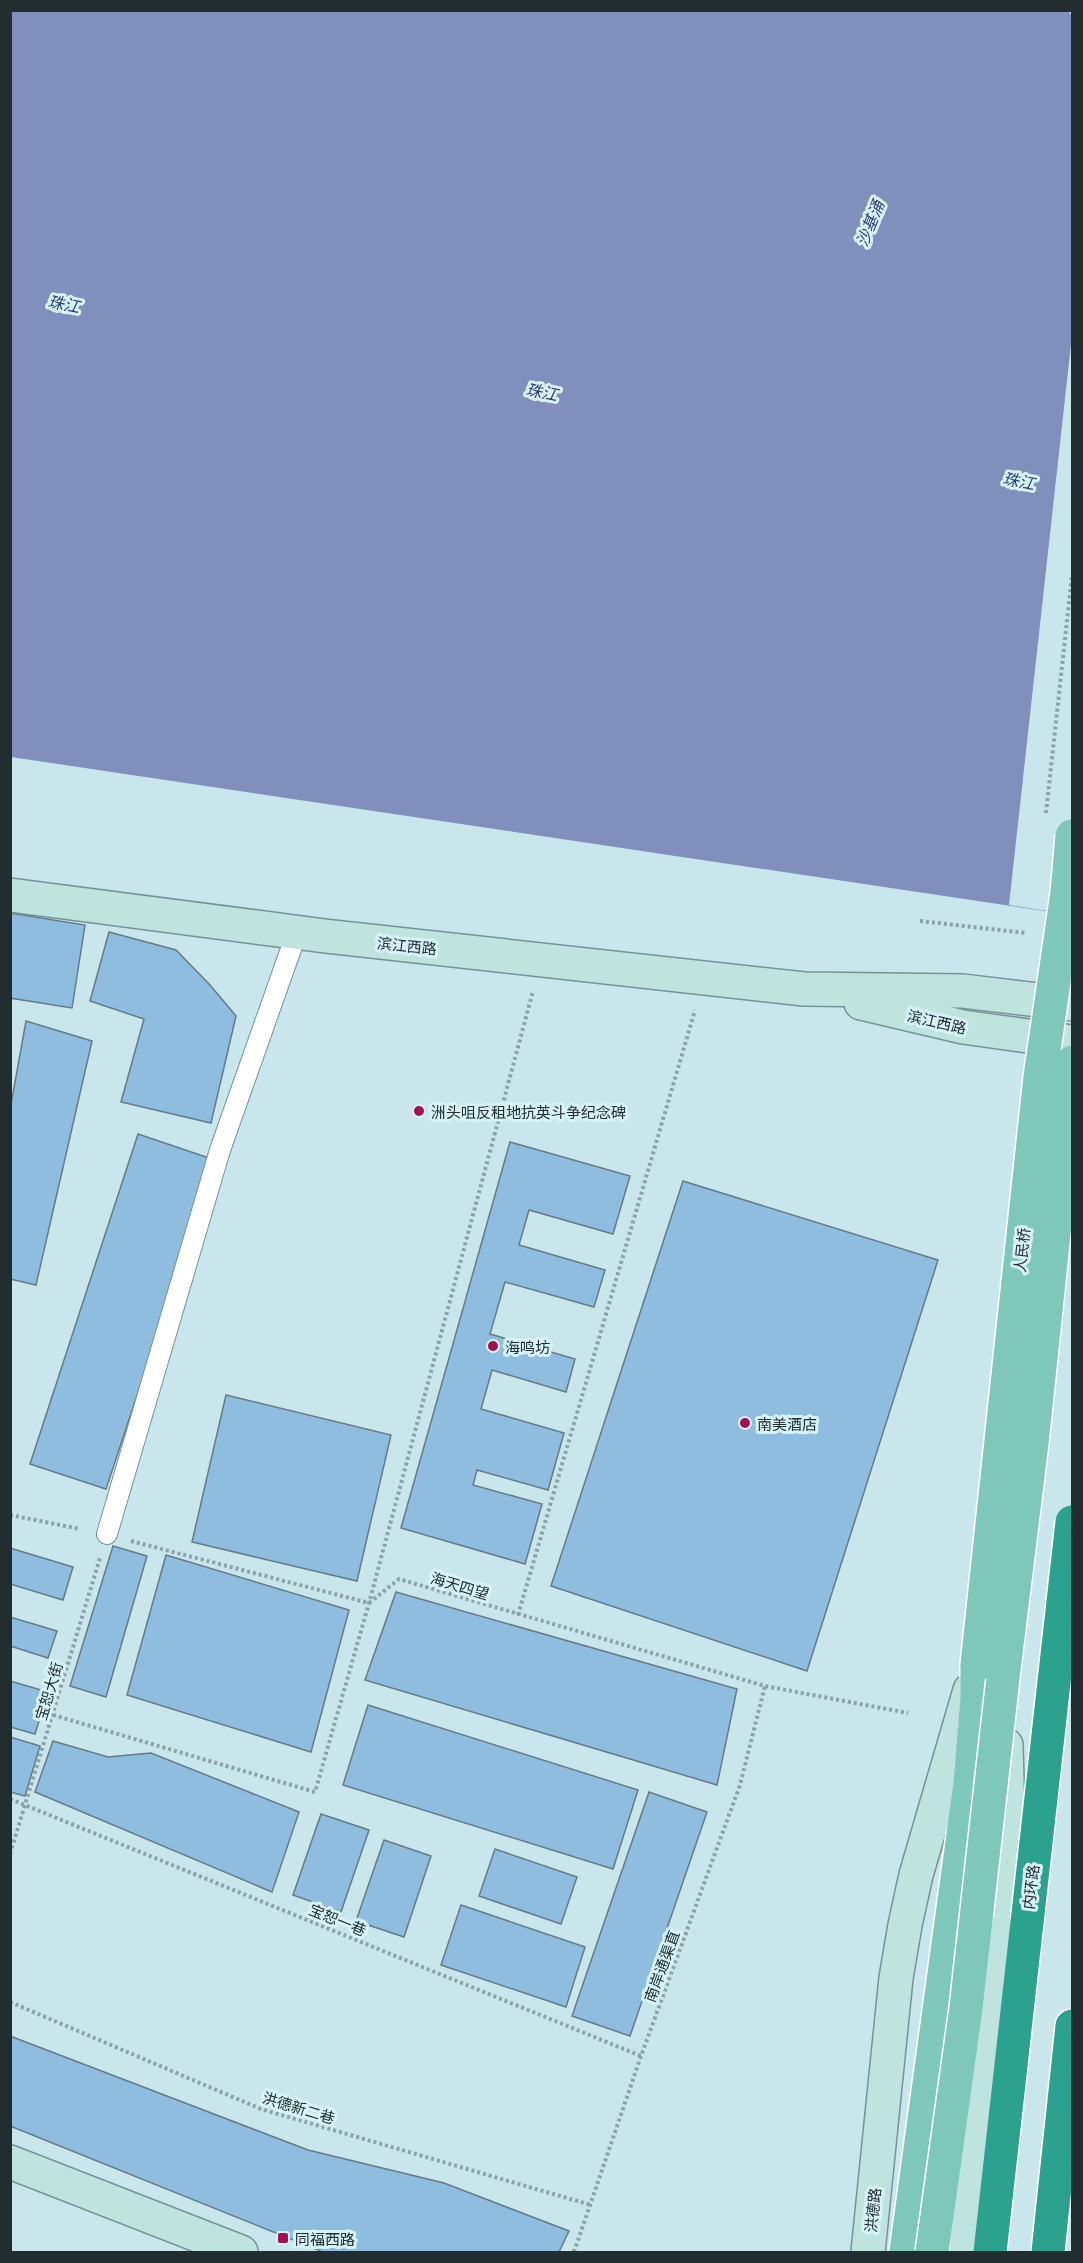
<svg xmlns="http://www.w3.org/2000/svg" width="1083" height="2263" viewBox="0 0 1083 2263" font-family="Literata,'Noto Sans SC',serif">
	<rect width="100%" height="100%" fill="#c9e6ec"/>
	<!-- water -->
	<polygon fill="#818fbc" points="10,11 1068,11 1072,16 1072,915 11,757"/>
	<!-- pier -->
	<polygon fill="#c9e6ec" points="1072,335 1072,915 1009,905"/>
	<!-- building -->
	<g fill="#8ebddf" stroke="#667a88" stroke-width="1.5">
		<polygon points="10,913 85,925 72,1008 10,998"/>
		<polygon points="109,932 176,950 210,985 236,1016 211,1123 121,1102 144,1019 90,1001"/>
		<polygon points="26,1021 92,1041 36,1285 10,1279 10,1110"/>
		<polygon points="138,1134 215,1160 106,1489 30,1464"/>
		<polygon points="510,1142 630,1176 613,1234 529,1210 519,1245 605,1270 594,1307 505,1282 490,1334 575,1359 566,1392 492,1370 481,1409 564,1433 548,1490 477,1470 473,1485 542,1504 525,1564 401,1528"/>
		<polygon points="683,1181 938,1260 807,1671 551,1586"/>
		<polygon points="226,1395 391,1435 357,1581 192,1542"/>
		<polygon points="113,1546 147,1556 106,1697 70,1686"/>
		<polygon points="10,1548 73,1567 63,1600 10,1584"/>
		<polygon points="166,1555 349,1610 311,1752 127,1695"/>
		<polygon points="396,1592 737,1689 717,1785 365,1680"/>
		<polygon points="10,1617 57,1631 48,1658 10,1646"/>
		<polygon points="10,1681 48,1692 35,1734 10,1727"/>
		<polygon points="368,1705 638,1790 613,1869 343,1785"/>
		<polygon points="10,1737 40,1746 25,1796 10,1792"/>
		<polygon points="53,1741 108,1757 151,1753 299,1812 272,1892 35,1792"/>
		<polygon points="649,1792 707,1812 630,2036 572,2016"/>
		<polygon points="321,1814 369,1830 341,1912 293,1895"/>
		<polygon points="384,1840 431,1856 404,1937 356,1921"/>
		<polygon points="495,1849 577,1877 561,1924 479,1896"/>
		<polygon points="461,1905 585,1947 566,2007 441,1965"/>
		<polygon points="10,2036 308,2150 444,2183 569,2231 559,2252 323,2252 10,2126"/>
	</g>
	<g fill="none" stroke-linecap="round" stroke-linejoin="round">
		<defs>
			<polyline id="lane" points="107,1534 220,1150 297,932"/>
			<g id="secondary">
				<polyline points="10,895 325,936 804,989 963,991 1072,1004"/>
				<polyline points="861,1003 963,1027 1072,1042"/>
				<polyline points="1001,1932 1008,1819 1006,1745"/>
				<polyline points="10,2162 241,2252"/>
				<polyline points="868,2252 896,1978 905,1925 916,1875 970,1690"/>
			</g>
			<polyline id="primary" points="906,2252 970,1784 977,1698 977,1665"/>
			<polyline id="highway" points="1048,2252 1072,2026"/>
		</defs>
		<!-- lane casing -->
		<use href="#lane" stroke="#769297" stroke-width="22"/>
		<!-- secondary casing -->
		<use href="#secondary" stroke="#769297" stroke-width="36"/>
		<!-- primary casing -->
		<use href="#primary" stroke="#fff" stroke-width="36"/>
		<!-- highway casing -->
		<use href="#highway" stroke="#fff" stroke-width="36"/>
		<!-- path -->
		<g stroke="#8ca2a7" stroke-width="4" stroke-dasharray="3 3" stroke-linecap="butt">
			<polyline points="920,921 1026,933"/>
			<polyline points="10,1515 80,1529"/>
			<polyline points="131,1541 369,1603 399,1579 765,1686 908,1713"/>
			<polyline points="518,1615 695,1010"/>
			<polyline points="53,1715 315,1792 369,1603 533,991"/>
			<polyline points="10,1799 641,2056"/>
			<polyline points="10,1854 100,1558"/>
			<polyline points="10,2002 261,2109 591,2205"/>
			<polyline points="574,2252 641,2056 740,1785 765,1686"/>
		</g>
		<!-- lane -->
		<use href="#lane" stroke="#fff" stroke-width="20"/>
		<!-- secondary -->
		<use href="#secondary" stroke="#bfe3dd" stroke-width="33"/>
		<!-- primary -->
		<use href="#primary" stroke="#80c7bb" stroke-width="33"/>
		<!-- highway -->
		<use href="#highway" stroke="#2ba18e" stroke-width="33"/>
		<defs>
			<polyline id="secondary-bridge" points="966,2252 1001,1932"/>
			<g id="primary-bridge">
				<polyline points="977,1665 1040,1077 1067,893 1072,836"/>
				<polyline points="932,2252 966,2008 1004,1669 1032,1443 1072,1062"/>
			</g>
			<polyline id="highway-bridge" points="990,2252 1072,1522"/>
		</defs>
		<!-- secondary-bridge casing -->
		<use href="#secondary-bridge" stroke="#769297" stroke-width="36" stroke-linecap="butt"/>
		<!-- primary-bridge casing -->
		<use href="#primary-bridge" stroke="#fff" stroke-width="36" stroke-linecap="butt"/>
		<!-- highway-bridge casing -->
		<use href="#highway-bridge" stroke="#fff" stroke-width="36" stroke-linecap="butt"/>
		<!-- path-bridge -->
		<polyline stroke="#8ca2a7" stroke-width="4" stroke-dasharray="3 3" stroke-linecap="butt" points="1046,813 1072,575"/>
		<!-- secondary-bridge -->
		<use href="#secondary-bridge" stroke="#bfe3dd" stroke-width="33"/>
		<!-- primary-bridge -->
		<use href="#primary-bridge" stroke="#80c7bb" stroke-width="33"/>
		<!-- highway-bridge -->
		<use href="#highway-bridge" stroke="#2ba18e" stroke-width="33"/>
	</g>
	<!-- markers -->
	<g fill="#a30f50" stroke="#d6f3f9" stroke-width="2">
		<circle cx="419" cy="1111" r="6"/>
		<circle cx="493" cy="1346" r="6"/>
		<circle cx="745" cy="1423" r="6"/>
		<rect x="277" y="2232" width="12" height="12" rx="3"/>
	</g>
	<g text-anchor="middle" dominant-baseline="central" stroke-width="6" stroke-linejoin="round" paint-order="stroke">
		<!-- street labels -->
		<g font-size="15" fill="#222d2f" stroke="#d6f3f9">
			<text transform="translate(407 945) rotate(6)">滨江西路</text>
			<text transform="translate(937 1021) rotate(13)">滨江西路</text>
			<text transform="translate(1021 1250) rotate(-84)">人民桥</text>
			<text transform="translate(460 1585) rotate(17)">海天四望</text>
			<text transform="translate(48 1691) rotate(-73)">宝恕大街</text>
			<text transform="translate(1030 1887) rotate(-83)">内环路</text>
			<text transform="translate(338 1919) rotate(22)">宝恕一巷</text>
			<text transform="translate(661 1966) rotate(-70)">南岸通渠直</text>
			<text transform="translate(299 2107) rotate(17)">洪德新二巷</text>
			<text transform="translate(872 2210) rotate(-84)">洪德路</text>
		</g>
		<!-- poi labels -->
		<g font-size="15" fill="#222d2f" stroke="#d6f3f9" text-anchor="start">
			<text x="431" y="1111">洲头咀反租地抗英斗争纪念碑</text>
			<text x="505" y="1346">海鸣坊</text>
			<text x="757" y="1423">南美酒店</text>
			<text x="295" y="2238">同福西路</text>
		</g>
		<!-- water labels -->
		<g font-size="16" font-style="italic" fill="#303d77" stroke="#d6f3f9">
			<text transform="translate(869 223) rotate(-68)">沙基涌</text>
			<text transform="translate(64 303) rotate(11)">珠江</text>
			<text transform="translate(542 391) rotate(11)">珠江</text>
			<text transform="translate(1019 480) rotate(11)">珠江</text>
		</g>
	</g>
	<!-- border -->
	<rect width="1083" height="2263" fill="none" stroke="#222d2f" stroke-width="24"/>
</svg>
